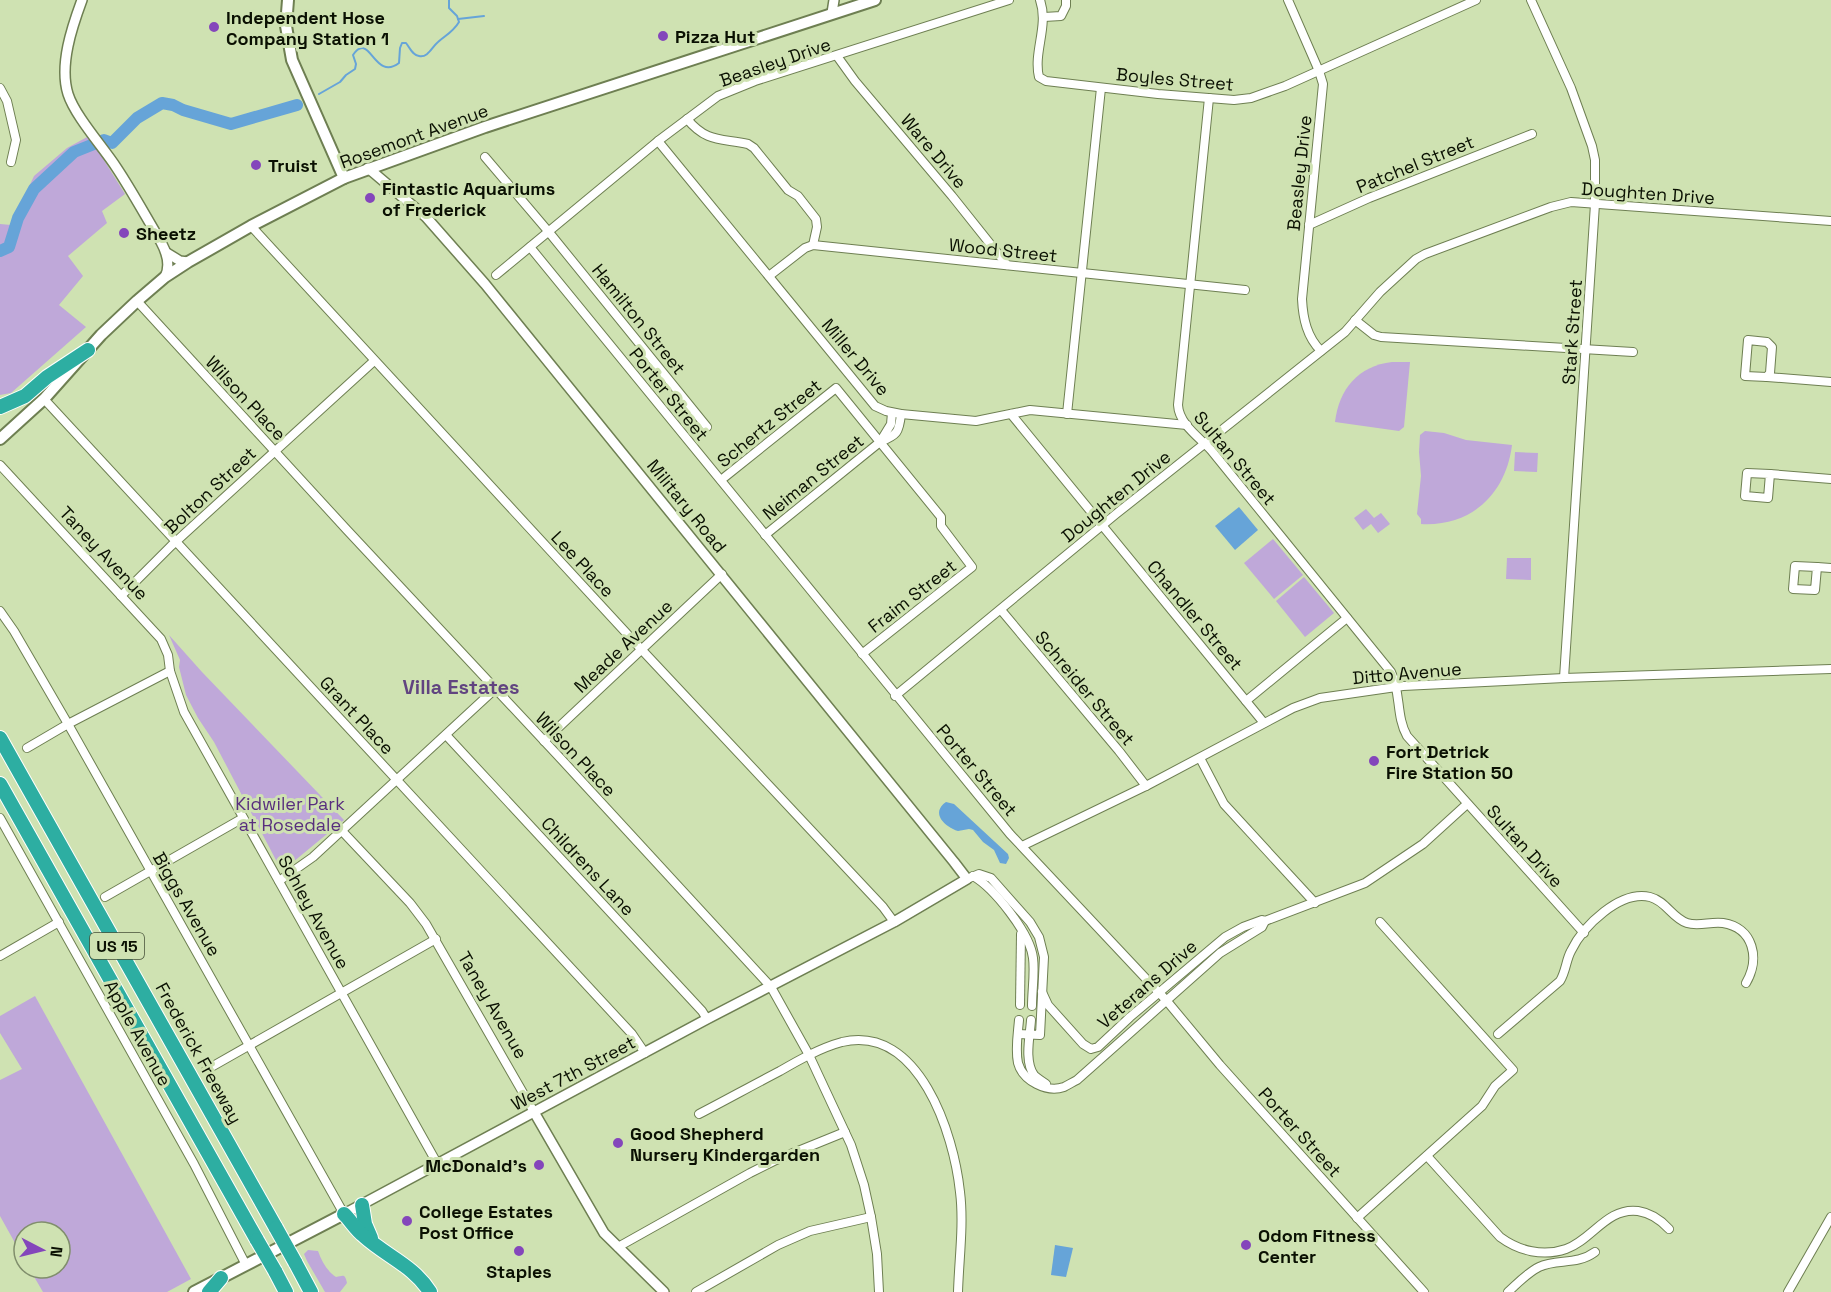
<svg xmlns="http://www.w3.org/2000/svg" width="1831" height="1292" viewBox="0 0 1831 1292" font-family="'Space Grotesk',sans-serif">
	<rect width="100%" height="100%" fill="#cfe2b2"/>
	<!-- green -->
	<g fill="#bfa8d9">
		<polygon points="89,136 125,194 102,211 107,223 68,256 83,276 59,305 86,327 11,393 0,395 0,224 11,225 34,176 67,148"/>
		<path d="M 1392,362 L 1410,362 L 1404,427 L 1399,431 L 1335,422 C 1339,389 1358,366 1392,362 Z"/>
		<path d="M 1425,431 L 1444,433 L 1466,440 L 1512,445 C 1506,494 1471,527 1421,524 L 1421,519 L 1417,514 L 1421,476 L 1419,452 L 1420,435 Z"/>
		<polygon points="1515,452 1538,453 1537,472 1514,471"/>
		<polygon points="1366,509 1374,518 1381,513 1390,524 1378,533 1371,524 1363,530 1354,518"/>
		<polygon points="1273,539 1303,575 1274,599 1244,563"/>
		<polygon points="1507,558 1531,558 1531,580 1506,579"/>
		<polygon points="1304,577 1334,613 1305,637 1276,601"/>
		<polygon points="169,635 202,672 344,820 287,867 277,862 214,742 198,718 186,695 179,667 180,660"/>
		<polygon points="35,996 191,1279 167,1292 43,1292 29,1268 60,1268 60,1232 24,1232 24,1259 0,1216 0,1080 22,1069 0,1033 0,1016"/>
		<path d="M 308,1250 L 318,1251 C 322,1262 327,1271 336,1277 C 343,1276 345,1273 347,1283 L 340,1292 L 325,1292 L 307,1261 L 304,1254 Z"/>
	</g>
	<!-- water -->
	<g fill="#66a4d8">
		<polygon points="1239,507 1258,530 1235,550 1215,526"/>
		<path d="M 946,802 L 954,804 L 1008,854 L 1009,858 L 1006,864 L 1000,863 L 994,850 L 983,842 L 973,830 L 969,829 L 958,831 C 945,827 930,813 946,802 Z"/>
		<polygon points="1055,1245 1073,1248 1066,1277 1051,1275"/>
	</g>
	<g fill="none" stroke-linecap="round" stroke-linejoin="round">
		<!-- stream -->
		<g stroke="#66a4d8" stroke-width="2">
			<polyline points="458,19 484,16"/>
			<path d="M 319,94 L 340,82 L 346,75 L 355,69 L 356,64 L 353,55 C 370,30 374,82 399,63 L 400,48 L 402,43 L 406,43 C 410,48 412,55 419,56 C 428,58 432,47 438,42 C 446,35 453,32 459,22 L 457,16 L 449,8 L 449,0"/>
		</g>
		<!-- river -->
		<polyline stroke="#66a4d8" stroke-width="12" points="0,251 9,247 18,218 34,189 74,152 104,140 112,143 137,118 162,103 173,105 183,110 231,124 297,105"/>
		<defs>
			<g id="minor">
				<path d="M 1040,0 C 1049,26 1033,52 1039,77 L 1046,81 L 1158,94 L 1234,100 L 1251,98 L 1285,86 L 1476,0"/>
				<path d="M 1288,0 L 1319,71 L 1323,84 L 1302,299 C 1303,319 1307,337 1321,351"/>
				<polyline points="1531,0 1571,88 1592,146 1595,160 1595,204 1564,678"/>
				<polyline points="1044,17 1061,16 1066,6 1066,0"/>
				<polyline points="837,56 855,81 952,196 1007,265"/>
				<polyline points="0,88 7,101 16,140 11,162"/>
				<path d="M 1209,98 L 1178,405 C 1179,424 1199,437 1211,450 L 1391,672 C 1401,692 1396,717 1407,736 L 1584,933"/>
				<path d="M 687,119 C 707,143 721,138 748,144 L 754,148 L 788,190 L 798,196 L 816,219 L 817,227 L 813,245"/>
				<polyline points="658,141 875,406 886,411 901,414 976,421 1030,410 1187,425"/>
				<polyline points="485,157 548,231 707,427"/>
				<polyline points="1309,225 1369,198 1532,134"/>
				<polyline points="251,226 641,649 883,907 894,922"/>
				<polyline points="530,247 1010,834 1166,1000 1220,1065 1424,1292"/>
				<polyline points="496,275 658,141 718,96 755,81 1009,0"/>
				<polyline points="769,276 805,248 813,245 1245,290"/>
				<polyline points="137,301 347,530 562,760 771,987 809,1055 851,1145 864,1185 871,1217 877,1254 879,1292"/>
				<polyline points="1355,320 1374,335 1381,337 1633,352"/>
				<polygon points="1748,340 1767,342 1772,347 1770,373 1767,377 1745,376"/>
				<polyline points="1767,377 1831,382"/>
				<polyline points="44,399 632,1034 645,1053"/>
				<polyline points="1011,414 1264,723"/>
				<polyline points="1067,414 1101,88"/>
				<polyline points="880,442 891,424 892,413"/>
				<polyline points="0,465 161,639 168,655 170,671 184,712 438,1165"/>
				<polygon points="1747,473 1770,474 1768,498 1745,496"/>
				<polyline points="1770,474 1831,479"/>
				<polyline points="721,480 836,388 941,517 941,526 972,567 862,654"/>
				<path d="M 765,535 L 880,442 C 897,435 899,433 901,414"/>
				<polygon points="1795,566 1817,567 1815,590 1793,589"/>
				<polyline points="1817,567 1831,568"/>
				<polyline points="121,596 171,546 374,361"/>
				<polyline points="1001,610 1119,751 1146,786"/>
				<polyline points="0,611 14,631 68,724 344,1214"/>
				<polyline points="895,696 1116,514 1345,332 1380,292 1416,259 1425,254 1551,207 1571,202 1831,221"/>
				<polyline points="1246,701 1347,618"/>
				<polyline points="446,735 702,1011 707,1019"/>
				<polyline points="544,741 722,574"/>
				<polyline points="27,748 68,724 170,671"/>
				<polyline points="1200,758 1224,804 1315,903"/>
				<polyline points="0,818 194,1164 246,1265"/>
				<polyline points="342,831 410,903 426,924 534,1112"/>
				<polyline points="1022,846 1146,786 1293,708 1320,698 1403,686 1564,678 1831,669"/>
				<path d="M 973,876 C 994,888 1030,933 1033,958 C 1035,973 1032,990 1032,1006"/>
				<polyline points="967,879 979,874 991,878 1030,922 1039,937 1044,957 1040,1035 1018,1034"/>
				<polyline points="279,881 313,857 495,689"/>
				<polyline points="105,897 243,818"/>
				<polyline points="0,956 59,922"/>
				<polyline points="1042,992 1048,1005 1083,1044 1091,1049 1098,1047 1130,1017 1225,937 1243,927 1262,920 1265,921 1365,883 1423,844 1467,804"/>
				<polyline points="1020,1005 1021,934"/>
				<path d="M 1019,1020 C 1018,1033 1015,1049 1018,1063 C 1023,1081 1047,1093 1064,1087 C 1068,1085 1073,1082 1077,1080 L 1220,953 L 1262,927 L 1265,921"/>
				<path d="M 1031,1020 C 1030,1036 1024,1061 1034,1075 C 1037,1078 1042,1081 1046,1084"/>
				<path d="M 1498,1034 L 1560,981 C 1566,971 1566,960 1571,951 C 1583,926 1620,890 1650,897 C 1666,901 1672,918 1687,923 C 1699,927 1711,921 1723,923 C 1754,928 1760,959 1746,983"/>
				<polyline points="206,1070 436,939"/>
				<path d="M 699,1114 C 726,1100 753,1085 780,1071 C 799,1060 820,1048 842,1042 C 919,1024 954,1134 960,1192 C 964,1224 959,1259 958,1292"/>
				<path d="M 1427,1156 L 1500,1237 C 1519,1251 1543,1257 1566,1249 C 1592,1240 1607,1207 1638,1211 C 1651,1213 1660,1219 1669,1229"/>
				<polyline points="1357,1218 1482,1106 1495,1086 1513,1070 1380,922"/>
				<polyline points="618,1247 750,1173 776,1160 845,1132"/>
				<polyline points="696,1292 778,1245 810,1231 871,1217"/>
				<path d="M 1508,1292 C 1518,1283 1527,1273 1539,1267 C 1557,1258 1576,1266 1595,1252"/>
				<polyline points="1788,1292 1831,1217"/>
			</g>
			<g id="tertiary">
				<path d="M 82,0 C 72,27 59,65 68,94 C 75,116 103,147 116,167 C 132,191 146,217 161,242 C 167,253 171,265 165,277"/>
				<polyline points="832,13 834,0"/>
				<polyline points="167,253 180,261 188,262"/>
				<polyline points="534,1112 604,1233 664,1292"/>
				<polyline points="344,1214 707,1019 894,922 967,879 954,862 485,284 426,217 368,168"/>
			</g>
			<g id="secondary">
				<polyline points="288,0 286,26 292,60 344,178"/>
				<polyline points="0,439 44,399 101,335 137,301 165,277 188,262 251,226 344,178 485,127 875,0"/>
				<polyline points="194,1292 344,1214"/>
			</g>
			<g id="motorway">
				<polyline points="0,407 25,396 47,377 88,350"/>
				<polyline points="0,738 276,1228"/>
				<polyline points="0,784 257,1240"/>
				<polyline points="362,1205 365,1224 371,1238"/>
				<path d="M 344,1214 C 351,1221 356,1230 364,1236 C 386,1256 414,1266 430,1292"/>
				<polyline points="295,1262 311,1292"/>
				<polyline points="275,1271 286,1292"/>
				<polyline points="209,1292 221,1278"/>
			</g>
		</defs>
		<!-- minor casing -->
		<use href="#minor" stroke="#6e7f52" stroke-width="10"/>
		<!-- tertiary casing -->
		<use href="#tertiary" stroke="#6e7f52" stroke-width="12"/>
		<!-- secondary casing -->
		<use href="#secondary" stroke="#6e7f52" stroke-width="14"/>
		<!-- motorway casing -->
		<use href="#motorway" stroke="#fff" stroke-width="16"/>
		<!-- minor -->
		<use href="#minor" stroke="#fff" stroke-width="8"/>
		<!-- tertiary -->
		<use href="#tertiary" stroke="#fff" stroke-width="9"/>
		<!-- secondary -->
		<use href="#secondary" stroke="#fff" stroke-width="10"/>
		<!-- motorway -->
		<use href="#motorway" stroke="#2daea2" stroke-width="14"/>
		<defs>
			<g id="motorway-bridge">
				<polyline points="276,1228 295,1262"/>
				<polyline points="257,1240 275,1271"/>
			</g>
		</defs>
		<!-- motorway-bridge casing -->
		<use href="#motorway-bridge" stroke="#fff" stroke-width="16" stroke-linecap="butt"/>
		<!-- motorway-bridge -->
		<use href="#motorway-bridge" stroke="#2daea2" stroke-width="14"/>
	</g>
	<!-- markers -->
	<g fill="#8446bb" stroke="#cfe2b2" stroke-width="2">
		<circle cx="214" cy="27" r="6"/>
		<circle cx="663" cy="36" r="6"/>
		<circle cx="256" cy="165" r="6"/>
		<circle cx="370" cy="198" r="6"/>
		<circle cx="124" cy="233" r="6"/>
		<circle cx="1374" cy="761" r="6"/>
		<circle cx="618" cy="1143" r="6"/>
		<circle cx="539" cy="1165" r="6"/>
		<circle cx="407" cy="1221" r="6"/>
		<circle cx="1246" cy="1245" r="6"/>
		<circle cx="519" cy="1251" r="6"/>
	</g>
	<g text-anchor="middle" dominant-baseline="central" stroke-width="6" stroke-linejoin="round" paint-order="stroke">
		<!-- shield labels -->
		<rect fill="#cfe2b2" stroke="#454f37" stroke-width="1.5" x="90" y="933" width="54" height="26" rx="4.5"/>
		<g font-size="16" font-weight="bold" fill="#0a1002">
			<text x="117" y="946">US 15</text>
		</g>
		<!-- poi labels -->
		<g font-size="18" font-weight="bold" fill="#0a1002" stroke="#cfe2b2" text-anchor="start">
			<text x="226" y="17">Independent Hose<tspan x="226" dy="21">Company Station 1</tspan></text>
			<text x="675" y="36">Pizza Hut</text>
			<text x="268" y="165">Truist</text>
			<text x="382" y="188">Fintastic Aquariums<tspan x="382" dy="21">of Frederick</tspan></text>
			<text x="136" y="233">Sheetz</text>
			<text x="1386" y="751">Fort Detrick<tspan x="1386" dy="21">Fire Station 50</tspan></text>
			<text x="630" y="1133">Good Shepherd<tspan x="630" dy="21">Nursery Kindergarden</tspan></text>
			<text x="527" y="1165" text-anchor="end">McDonald's</text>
			<text x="419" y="1211">College Estates<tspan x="419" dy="21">Post Office</tspan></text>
			<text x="1258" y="1235">Odom Fitness<tspan x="1258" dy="21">Center</tspan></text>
			<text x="519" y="1271" text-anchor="middle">Staples</text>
		</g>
		<!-- street labels -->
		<g font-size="18" fill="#0a1002" stroke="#cfe2b2">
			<text transform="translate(775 62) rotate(-19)">Beasley Drive</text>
			<text transform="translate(1175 79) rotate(5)">Boyles Street</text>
			<text transform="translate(414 136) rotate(-20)">Rosemont Avenue</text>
			<text transform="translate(934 151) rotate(50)">Ware Drive</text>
			<text transform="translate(1415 164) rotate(-22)">Patchel Street</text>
			<text transform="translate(1299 173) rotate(-84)">Beasley Drive</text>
			<text transform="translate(1648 193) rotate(4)">Doughten Drive</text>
			<text transform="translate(1003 250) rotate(6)">Wood Street</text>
			<text transform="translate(639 319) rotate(51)">Hamilton Street</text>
			<text transform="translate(1572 332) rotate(-86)">Stark Street</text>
			<text transform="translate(856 357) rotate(50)">Miller Drive</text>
			<text transform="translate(669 394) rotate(51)">Porter Street</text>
			<text transform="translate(246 398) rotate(47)">Wilson Place</text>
			<text transform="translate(769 423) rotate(-39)">Schertz Street</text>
			<text transform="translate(1235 458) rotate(50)">Sultan Street</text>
			<text transform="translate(813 477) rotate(-39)">Neiman Street</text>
			<text transform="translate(210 490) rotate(-43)">Bolton Street</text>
			<text transform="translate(1116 496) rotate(-39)">Doughten Drive</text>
			<text transform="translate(687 506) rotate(51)">Military Road</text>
			<text transform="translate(104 553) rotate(47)">Taney Avenue</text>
			<text transform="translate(583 564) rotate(47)">Lee Place</text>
			<text transform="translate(912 596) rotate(-38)">Fraim Street</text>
			<text transform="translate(1195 615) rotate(50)">Chandler Street</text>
			<text transform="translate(623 646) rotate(-43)">Meade Avenue</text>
			<text transform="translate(1407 673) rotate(-5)">Ditto Avenue</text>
			<text transform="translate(1085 688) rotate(50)">Schreider Street</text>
			<text transform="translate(357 715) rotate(47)">Grant Place</text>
			<text transform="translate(576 754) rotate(47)">Wilson Place</text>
			<text transform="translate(977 770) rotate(50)">Porter Street</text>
			<text transform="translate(1525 846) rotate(48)">Sultan Drive</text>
			<text transform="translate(588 866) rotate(47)">Childrens Lane</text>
			<text transform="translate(187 904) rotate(60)">Biggs Avenue</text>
			<text transform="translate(314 912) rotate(61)">Schley Avenue</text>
			<text transform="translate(1147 984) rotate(-41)">Veterans Drive</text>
			<text transform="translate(493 1005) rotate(60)">Taney Avenue</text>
			<text transform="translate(138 1033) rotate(61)">Apple Avenue</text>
			<text transform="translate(199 1053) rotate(61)">Frederick Freeway</text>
			<text transform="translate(573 1073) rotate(-28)">West 7th Street</text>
			<text transform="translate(1300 1132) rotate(48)">Porter Street</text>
		</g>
		<!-- park labels -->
		<g font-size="18" fill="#582f7e" stroke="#cfe2b2">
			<text x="290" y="803">Kidwiler Park<tspan x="290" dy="21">at Rosedale</tspan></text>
		</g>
		<!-- neighbourhood labels -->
		<g font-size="20" font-weight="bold" fill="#614480" stroke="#cfe2b2">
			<text x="461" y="687">Villa Estates</text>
		</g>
	</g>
	<!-- north arrow -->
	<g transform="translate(42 1250) rotate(97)"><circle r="28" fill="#cfe2b2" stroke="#808e6c" stroke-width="1.5"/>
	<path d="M0-4.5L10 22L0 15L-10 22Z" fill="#8446bb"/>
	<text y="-9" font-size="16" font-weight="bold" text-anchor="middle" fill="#0a1002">N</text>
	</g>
</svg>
